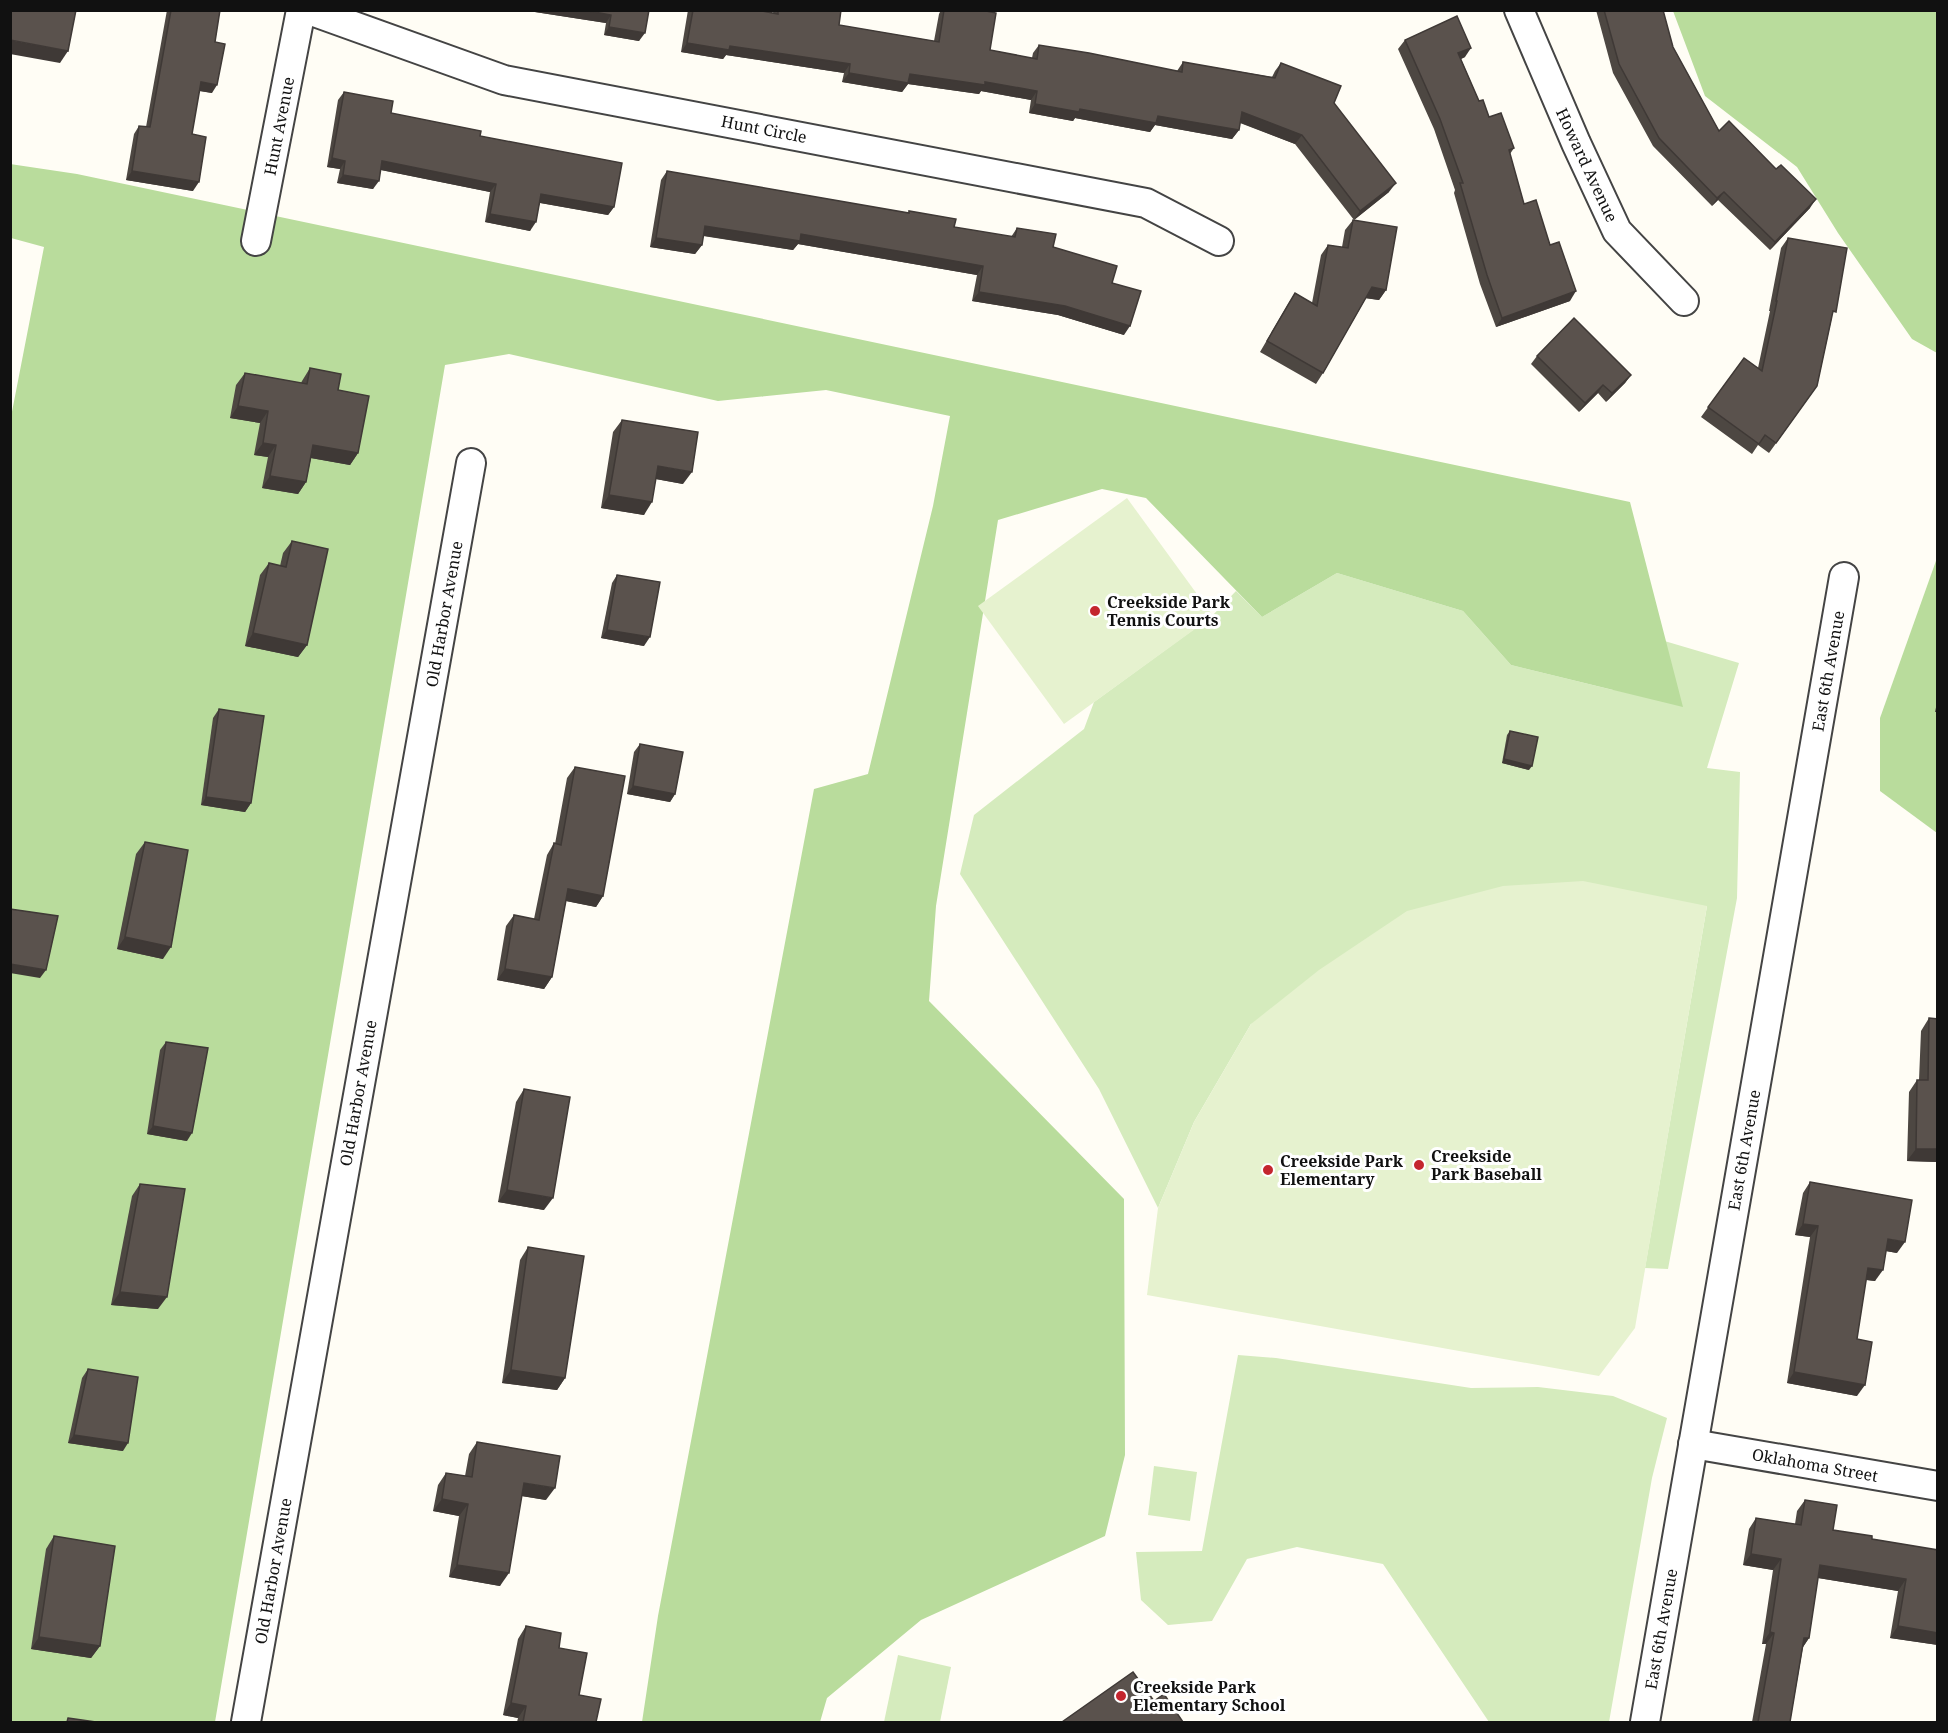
<svg xmlns="http://www.w3.org/2000/svg" width="1948" height="1733" viewBox="0 0 1948 1733" font-family="'Noto Serif',serif">
	<rect width="100%" height="100%" fill="#fffdf5"/>
	<!-- green -->
	<g fill="#d5ebbd">
		<polygon points="1337,573 1463,611 1511,665 1613,690 1634,632 1739,663 1707,768 1740,772 1737,898 1668,1269 1645,1268 1707,906 1251,1024 1194,1122 1158,1208 1099,1089 960,874 974,815 1084,729 1094,702 1212,616 1236,591 1262,617"/>
		<polygon points="1238,1355 1276,1358 1471,1388 1538,1387 1613,1396 1667,1418 1652,1478 1609,1722 1489,1722 1383,1564 1297,1547 1247,1559 1212,1621 1168,1625 1141,1600 1136,1552 1202,1551"/>
		<polygon points="1154,1466 1197,1472 1190,1521 1148,1515"/>
		<polygon points="898,1655 951,1667 940,1722 884,1722"/>
	</g>
	<!-- forest -->
	<g fill="#b9dc9c">
		<polygon points="1673,11 1937,11 1937,353 1912,339 1838,233 1797,167 1705,96"/>
		<polygon points="10,164 77,174 1630,502 1683,707 1511,665 1463,611 1337,573 1262,617 1146,498 1102,489 998,520 936,906 929,1001 1124,1199 1125,1455 1105,1536 921,1620 827,1698 820,1722 642,1722 658,1616 814,789 868,774 933,506 950,416 826,390 718,401 509,354 445,365 215,1722 11,1722 10,422 44,247 11,238"/>
		<polygon points="1937,558 1937,833 1880,791 1880,718"/>
	</g>
	<!-- pitch -->
	<g fill="#e6f2cf">
		<polygon points="1127,498 1213,616 1064,724 978,606"/>
		<polygon points="1583,881 1707,906 1635,1328 1599,1376 1147,1295 1158,1208 1194,1122 1251,1024 1319,970 1407,911 1503,886"/>
	</g>
	<g fill="none" stroke-linecap="round" stroke-linejoin="round">
		<defs>
			<g id="street">
				<polyline points="309,10 504,80 1146,203 1219,241"/>
				<polyline points="1519,10 1576,143 1617,231 1684,301"/>
				<polyline points="256,241 301,10"/>
				<polyline points="1693,1444 1938,1486"/>
				<polyline points="246,1722 471,463"/>
				<polyline points="1645,1722 1844,577"/>
			</g>
		</defs>
		<!-- street casing -->
		<use href="#street" stroke="#444" stroke-width="32"/>
		<!-- street -->
		<use href="#street" stroke="#fff" stroke-width="28"/>
	</g>
	<!-- wall -->
	<g fill="#4d4742">
		<polygon points="167,10 220,10 215,42 212,93 199,91 192,134 193,191 126,180 134,134 139,126 146,127"/>
		<polygon points="522,10 649,10 639,41 604,35 606,23"/>
		<polygon points="688,10 756,10 773,13 774,10 841,10 839,25 934,41 939,14 941,10 981,10 990,50 1032,58 1033,53 1039,45 1177,71 1183,62 1272,77 1275,71 1281,63 1334,103 1389,192 1354,220 1295,144 1240,123 1239,130 1232,139 1155,125 1150,132 1075,118 1073,121 1029,113 1031,100 981,91 979,94 908,84 902,92 842,82 844,73 726,55 723,59 681,52"/>
		<polygon points="1596,10 1663,10 1673,47 1719,131 1810,208 1770,250 1718,200 1712,206 1653,146 1613,73"/>
		<polygon points="1405,40 1465,57 1461,59 1479,101 1489,117 1514,148 1510,154 1524,204 1550,245 1570,301 1496,327 1480,284 1454,193 1455,190 1434,129 1398,49"/>
		<polygon points="344,92 391,113 480,136 614,207 608,215 540,203 530,231 485,222 490,192 381,170 373,189 337,183 340,169 327,167 338,100"/>
		<polygon points="667,171 908,213 909,211 954,227 1011,237 1017,228 1053,247 1112,283 1124,335 1058,315 972,301 977,275 798,244 793,250 703,236 702,245 695,254 650,247 661,180"/>
		<polygon points="1353,220 1386,290 1379,300 1366,298 1323,373 1316,384 1260,352 1288,304 1295,293 1312,303 1321,255 1328,245 1342,247 1345,230"/>
		<polygon points="1788,238 1832,317 1817,386 1769,453 1758,445 1752,454 1701,417 1744,358 1758,368 1770,311 1769,311 1781,248"/>
		<polygon points="1537,356 1631,375 1625,383 1606,402 1598,393 1579,412 1531,364"/>
		<polygon points="310,368 338,390 358,453 350,465 311,458 306,482 298,494 262,488 268,457 254,455 260,423 230,418 236,385 245,373 301,383 302,381"/>
		<polygon points="622,420 683,484 656,479 644,515 601,508 613,432"/>
		<polygon points="292,541 307,645 298,657 245,646 260,575 269,563 280,566 283,553"/>
		<polygon points="617,575 644,646 601,638 612,583"/>
		<polygon points="1938,698 1938,712 1935,712"/>
		<polygon points="219,709 251,803 245,812 201,805 213,718"/>
		<polygon points="1510,731 1529,770 1502,763 1507,735"/>
		<polygon points="640,744 675,794 670,802 627,794 634,752"/>
		<polygon points="575,767 603,896 596,907 566,901 552,977 544,989 497,980 506,926 514,915 534,919 547,855 554,843 555,844 567,778"/>
		<polygon points="145,842 163,959 117,949 136,854"/>
		<polygon points="1929,1018 1938,1162 1907,1161 1909,1092 1917,1080 1919,1080 1921,1031"/>
		<polygon points="166,1042 187,1141 147,1134 160,1050"/>
		<polygon points="524,1089 544,1210 498,1202 516,1102"/>
		<polygon points="1810,1182 1897,1253 1886,1251 1875,1281 1866,1280 1857,1339 1857,1396 1787,1383 1810,1237 1795,1235 1803,1193"/>
		<polygon points="140,1184 158,1309 111,1305 132,1196"/>
		<polygon points="528,1247 565,1378 557,1390 502,1383 520,1260"/>
		<polygon points="88,1369 123,1451 68,1443 82,1378"/>
		<polygon points="477,1442 546,1500 522,1496 500,1586 449,1577 459,1516 433,1511 438,1485 446,1473 465,1476 469,1454"/>
		<polygon points="1805,1500 1833,1530 1872,1539 1938,1550 1938,1645 1890,1638 1898,1591 1818,1578 1809,1638 1803,1647 1790,1722 1752,1722 1766,1644 1762,1644 1773,1570 1743,1565 1749,1529 1756,1518 1795,1524 1797,1511"/>
		<polygon points="54,1536 100,1646 91,1658 31,1649 46,1549"/>
		<polygon points="526,1626 559,1648 579,1695 596,1722 517,1722 518,1718 503,1715 518,1639"/>
	</g>
	<!-- shaded-wall -->
	<g fill="#3f3936">
		<polygon points="522,10 584,10 611,15 606,23"/>
		<polygon points="609,27 645,33 639,41 604,35"/>
		<polygon points="10,40 68,51 60,63 10,54"/>
		<polygon points="687,43 730,46 850,64 844,73 726,55 723,59 681,52"/>
		<polygon points="1471,48 1465,57 1452,63 1458,53"/>
		<polygon points="849,73 910,74 985,82 1037,91 1031,100 981,91 979,94 908,84 902,92 842,82"/>
		<polygon points="201,82 217,85 212,93 195,90"/>
		<polygon points="1035,104 1158,116 1239,130 1232,139 1155,125 1150,132 1075,118 1073,121 1029,113"/>
		<polygon points="1242,112 1302,135 1295,144 1236,121"/>
		<polygon points="332,158 345,161 340,169 327,167"/>
		<polygon points="382,161 496,184 490,192 376,169"/>
		<polygon points="132,171 199,182 193,191 126,180"/>
		<polygon points="343,175 379,181 373,189 337,183"/>
		<polygon points="1396,183 1389,192 1354,220 1360,211"/>
		<polygon points="1724,192 1718,200 1712,206 1717,198"/>
		<polygon points="541,194 614,207 608,215 535,202"/>
		<polygon points="1816,199 1810,208 1770,250 1775,242"/>
		<polygon points="490,214 536,222 530,231 485,222"/>
		<polygon points="705,226 801,234 983,266 977,275 798,244 793,250 699,235"/>
		<polygon points="656,238 702,245 695,254 650,247"/>
		<polygon points="1372,287 1386,290 1379,300 1364,298"/>
		<polygon points="1576,291 1570,301 1496,327 1502,318"/>
		<polygon points="979,292 1065,306 1130,326 1124,335 1058,315 972,301"/>
		<polygon points="1631,375 1625,383 1606,402 1612,393"/>
		<polygon points="1603,385 1598,393 1579,412 1585,403"/>
		<polygon points="238,406 268,411 260,423 230,418"/>
		<polygon points="263,443 276,445 268,457 254,455"/>
		<polygon points="313,445 358,453 350,465 305,457"/>
		<polygon points="658,466 692,472 683,484 650,478"/>
		<polygon points="270,476 306,482 298,494 262,488"/>
		<polygon points="609,495 652,502 644,515 601,508"/>
		<polygon points="607,630 650,637 644,646 601,638"/>
		<polygon points="253,633 307,645 298,657 245,646"/>
		<polygon points="1504,759 1532,766 1529,770 1502,763"/>
		<polygon points="633,786 675,794 670,802 627,794"/>
		<polygon points="206,797 251,803 245,812 201,805"/>
		<polygon points="568,889 603,896 596,907 561,900"/>
		<polygon points="125,937 171,947 163,959 117,949"/>
		<polygon points="10,964 46,970 40,978 10,973"/>
		<polygon points="505,969 552,977 544,989 497,980"/>
		<polygon points="153,1126 192,1133 187,1141 147,1134"/>
		<polygon points="1916,1149 1938,1149 1938,1162 1907,1161"/>
		<polygon points="507,1190 553,1198 544,1210 498,1202"/>
		<polygon points="1803,1224 1818,1226 1810,1237 1795,1235"/>
		<polygon points="1888,1239 1905,1242 1897,1253 1880,1250"/>
		<polygon points="1868,1268 1883,1270 1875,1281 1860,1279"/>
		<polygon points="120,1292 167,1297 158,1309 111,1305"/>
		<polygon points="511,1370 565,1378 557,1390 502,1383"/>
		<polygon points="1794,1372 1865,1385 1857,1396 1787,1383"/>
		<polygon points="74,1435 128,1443 123,1451 68,1443"/>
		<polygon points="524,1483 555,1488 546,1500 515,1495"/>
		<polygon points="442,1499 468,1504 459,1516 433,1511"/>
		<polygon points="1751,1554 1781,1559 1773,1570 1743,1565"/>
		<polygon points="457,1565 509,1573 500,1586 449,1577"/>
		<polygon points="1820,1565 1906,1579 1898,1591 1812,1577"/>
		<polygon points="1898,1626 1938,1633 1938,1645 1890,1638"/>
		<polygon points="1770,1632 1774,1633 1766,1644 1762,1644"/>
		<polygon points="39,1637 100,1646 91,1658 31,1649"/>
		<polygon points="1804,1638 1809,1638 1801,1650"/>
		<polygon points="511,1703 526,1706 518,1718 503,1715"/>
	</g>
	<!-- building -->
	<g fill="#5a524d" stroke="#3f3936" stroke-width="1.5">
		<polygon points="10,10 76,10 68,51 10,40"/>
		<polygon points="171,10 220,10 215,42 225,44 217,85 201,82 192,134 206,137 199,182 132,171 139,126 150,127"/>
		<polygon points="584,10 649,10 645,33 609,27 611,15"/>
		<polygon points="693,10 756,10 778,14 778,10 841,10 839,25 939,42 944,10 981,10 996,13 990,50 1037,59 1039,45 1089,53 1182,72 1183,62 1275,78 1281,63 1341,86 1334,103 1396,183 1360,211 1302,135 1242,112 1239,130 1158,116 1156,123 1080,109 1079,112 1035,104 1037,91 985,82 985,85 910,74 908,83 849,73 850,64 730,46 729,50 687,43"/>
		<polygon points="1604,10 1663,10 1673,47 1719,131 1729,121 1776,169 1781,165 1816,199 1775,242 1724,192 1717,198 1659,138 1619,64"/>
		<polygon points="1457,16 1471,48 1458,53 1479,101 1483,100 1489,117 1501,113 1514,148 1509,150 1524,204 1536,200 1550,245 1559,242 1576,291 1502,318 1487,275 1460,183 1463,183 1440,119 1405,40"/>
		<polygon points="344,92 393,101 391,113 481,131 480,136 622,163 614,207 541,194 536,222 490,214 496,184 382,161 379,181 343,175 345,161 332,158"/>
		<polygon points="667,171 909,213 909,211 956,219 954,227 1015,237 1017,228 1056,234 1053,247 1117,266 1112,283 1141,291 1130,326 1065,306 979,292 983,266 801,234 800,241 705,226 702,245 656,238"/>
		<polygon points="1353,220 1397,227 1386,290 1372,287 1323,373 1267,341 1295,293 1317,306 1328,245 1348,248"/>
		<polygon points="1788,238 1847,248 1836,312 1833,311 1817,386 1776,443 1765,435 1759,444 1708,407 1744,358 1762,371 1777,301 1776,301"/>
		<polygon points="1574,318 1631,375 1612,393 1603,385 1585,403 1537,356"/>
		<polygon points="310,368 341,374 338,390 369,396 358,453 313,445 306,482 270,476 276,445 263,443 268,411 238,406 245,373 307,384"/>
		<polygon points="622,420 698,432 692,472 658,466 652,502 609,495"/>
		<polygon points="292,541 328,549 307,645 253,633 269,563 286,567"/>
		<polygon points="617,575 660,582 650,637 607,630"/>
		<polygon points="219,709 264,716 251,803 206,797"/>
		<polygon points="1510,731 1538,737 1532,766 1504,759"/>
		<polygon points="640,744 683,752 675,794 633,786"/>
		<polygon points="575,767 625,776 603,896 568,889 552,977 505,969 514,915 539,920 554,843 561,845"/>
		<polygon points="145,842 188,850 171,947 125,937"/>
		<polygon points="10,909 58,916 46,970 10,964"/>
		<polygon points="1929,1018 1938,1019 1938,1149 1916,1149 1917,1080 1928,1080"/>
		<polygon points="166,1042 208,1048 192,1133 153,1126"/>
		<polygon points="524,1089 570,1097 553,1198 507,1190"/>
		<polygon points="1810,1182 1912,1200 1905,1242 1888,1239 1883,1270 1868,1268 1857,1339 1872,1342 1865,1385 1794,1372 1818,1226 1803,1224"/>
		<polygon points="140,1184 185,1189 167,1297 120,1292"/>
		<polygon points="528,1247 584,1256 565,1378 511,1370"/>
		<polygon points="88,1369 138,1377 128,1443 74,1435"/>
		<polygon points="477,1442 560,1456 555,1488 524,1483 509,1573 457,1565 468,1504 442,1499 446,1473 472,1477"/>
		<polygon points="1805,1500 1837,1505 1833,1530 1872,1536 1872,1539 1938,1550 1938,1633 1898,1626 1906,1579 1820,1565 1809,1638 1804,1638 1790,1722 1758,1722 1774,1633 1770,1632 1781,1559 1751,1554 1756,1518 1801,1525"/>
		<polygon points="54,1536 115,1546 100,1646 39,1637"/>
		<polygon points="526,1626 561,1633 559,1648 587,1653 579,1695 601,1699 596,1722 523,1722 526,1706 511,1703"/>
		<polygon points="1133,1672 1154,1701 1164,1694 1183,1722 1062,1722"/>
		<polygon points="68,1718 96,1722 67,1722"/>
	</g>
	<!-- markers -->
	<g fill="#c4262e" stroke="#fff" stroke-width="2">
		<circle cx="1095" cy="611" r="6"/>
		<circle cx="1419" cy="1165" r="6"/>
		<circle cx="1268" cy="1170" r="6"/>
		<circle cx="1121" cy="1696" r="6"/>
	</g>
	<g text-anchor="middle" dominant-baseline="central" stroke-width="6" stroke-linejoin="round" paint-order="stroke">
		<!-- street labels -->
		<g font-size="16" fill="#111" stroke="#fff">
			<text transform="translate(279 126) rotate(-79)">Hunt Avenue</text>
			<text transform="translate(764 129) rotate(11)">Hunt Circle</text>
			<text transform="translate(1587 165) rotate(65)">Howard Avenue</text>
			<text transform="translate(444 614) rotate(-80)">Old Harbor Avenue</text>
			<text transform="translate(1828 671) rotate(-80)">East 6th Avenue</text>
			<text transform="translate(358 1093) rotate(-80)">Old Harbor Avenue</text>
			<text transform="translate(1744 1150) rotate(-80)">East 6th Avenue</text>
			<text transform="translate(1815 1465) rotate(10)">Oklahoma Street</text>
			<text transform="translate(273 1571) rotate(-80)">Old Harbor Avenue</text>
			<text transform="translate(1661 1629) rotate(-80)">East 6th Avenue</text>
		</g>
		<!-- poi labels -->
		<g font-size="16" font-weight="bold" fill="#111" stroke="#fff" text-anchor="start">
			<text x="1107" y="602">Creekside Park<tspan x="1107" dy="18">Tennis Courts</tspan></text>
			<text x="1431" y="1156">Creekside<tspan x="1431" dy="18">Park Baseball</tspan></text>
			<text x="1280" y="1161">Creekside Park<tspan x="1280" dy="18">Elementary</tspan></text>
			<text x="1133" y="1687">Creekside Park<tspan x="1133" dy="18">Elementary School</tspan></text>
		</g>
	</g>
	<!-- border -->
	<rect width="1948" height="1733" fill="none" stroke="#111111" stroke-width="24"/>
</svg>
